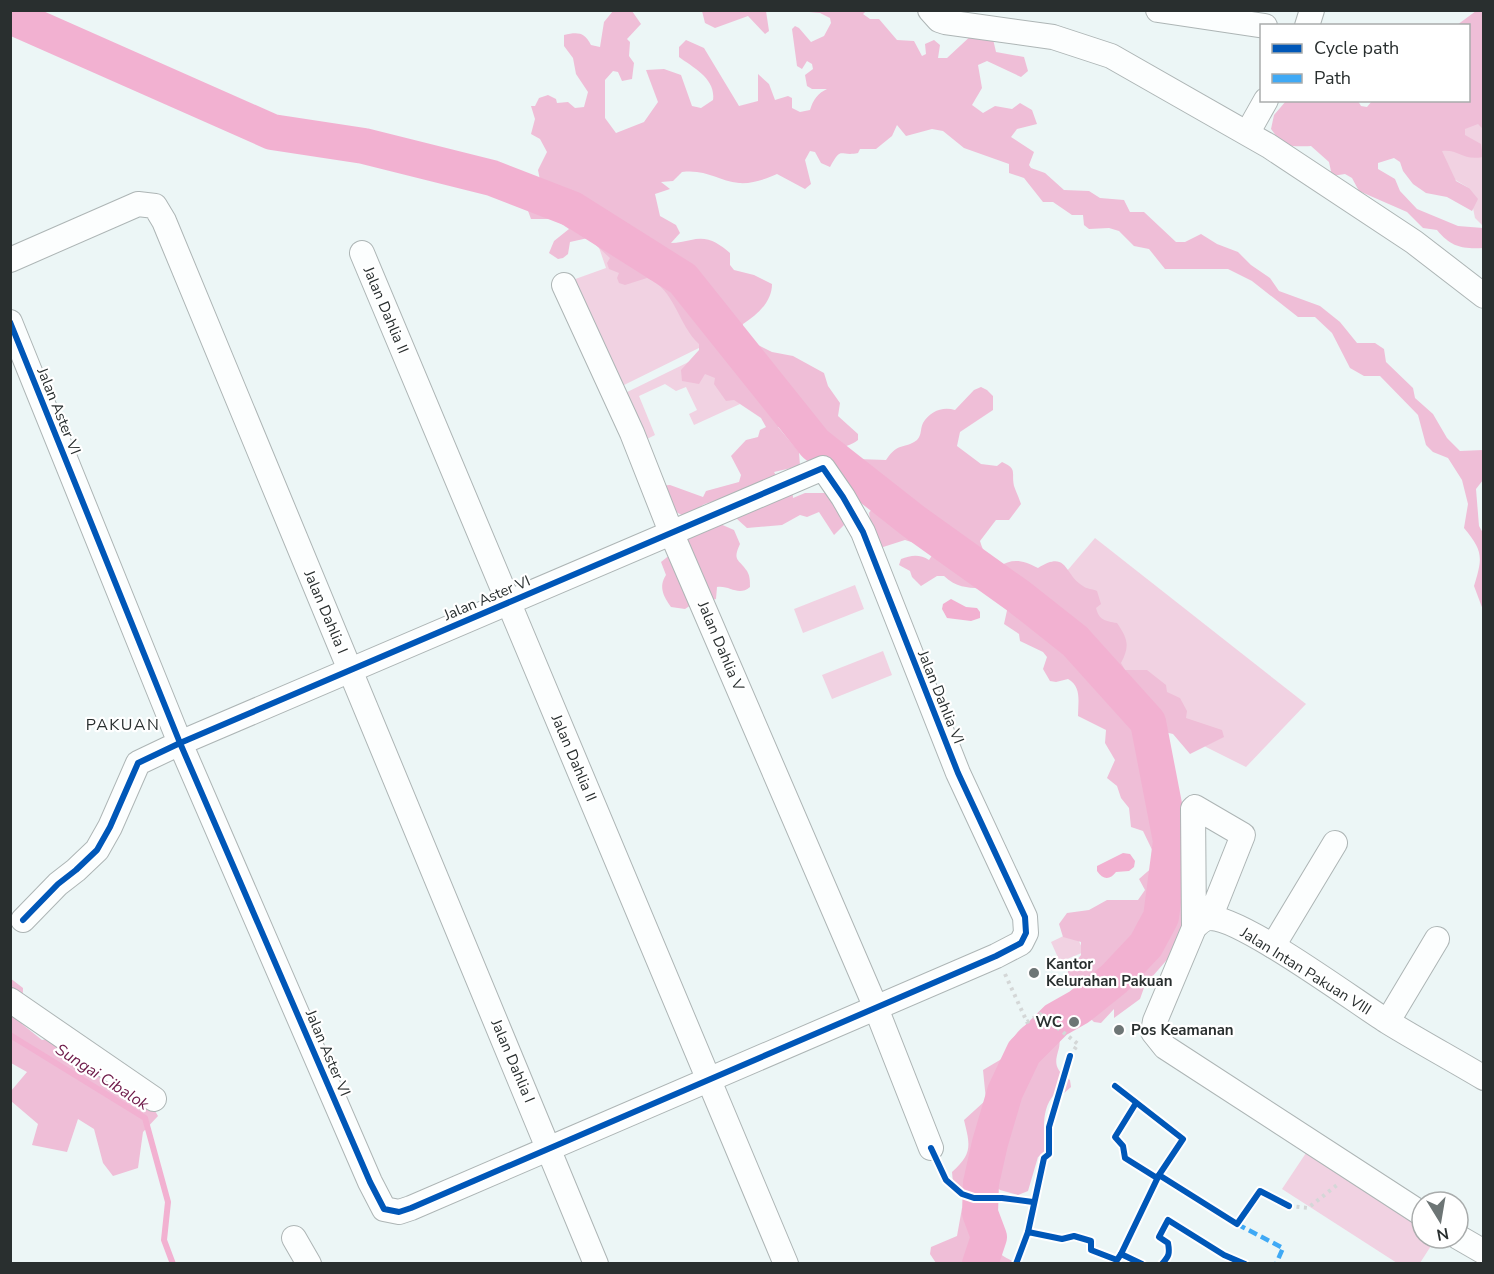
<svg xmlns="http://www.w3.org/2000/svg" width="1494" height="1274" viewBox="0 0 1494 1274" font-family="'Nunito Sans',sans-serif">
	<rect width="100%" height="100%" fill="#ecf6f6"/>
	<!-- green -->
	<g fill="#f1d2e2">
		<polygon points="1483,12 1483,226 1475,218 1469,188 1425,162 1468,100 1468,26"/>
		<polygon points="592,227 656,270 709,343 616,389 567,282 606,268"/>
		<polygon points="703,355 740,404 694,425 689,414 697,410 686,387 676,391 665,384 639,396 655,435 643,441 619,396"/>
		<polygon points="1095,538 1306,704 1246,767 1206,747 1118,676 1061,578"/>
		<polygon points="855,585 864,609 803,633 794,609"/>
		<polygon points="883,651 892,675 832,699 822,675"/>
		<polygon points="1074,931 1084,952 1060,962 1051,942"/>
		<polygon points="1308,1150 1422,1222 1422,1238 1436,1238 1420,1263 1397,1263 1282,1189"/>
	</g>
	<!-- forest -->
	<g fill="#efbed7">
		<path d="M 613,11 L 632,11 L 641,24 L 627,39 L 630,42 L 629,56 L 634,63 L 632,79 L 622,81 L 618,72 L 613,71 L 605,80 L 605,118 L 616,133 L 644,122 L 658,102 L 646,70 L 664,69 L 681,75 L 692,106 L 701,108 L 713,100 C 716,79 694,68 679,57 L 679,47 L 686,40 L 704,48 L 739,106 L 758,101 L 758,74 L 769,84 L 775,100 L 788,96 L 792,98 L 792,108 L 800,112 L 810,110 C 813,100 818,93 827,89 L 812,89 L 807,86 L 805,75 L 813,69 L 812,64 L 807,61 L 802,69 L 797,66 L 792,29 L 795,26 L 799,28 L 811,42 L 824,36 L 831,23 L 830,18 L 820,13 L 798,11 L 866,11 L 863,14 L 870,19 L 879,19 L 897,40 L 914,41 L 922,56 L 926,54 L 925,44 L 934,40 L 940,45 L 938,58 L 947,58 L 975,32 L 993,39 L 996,52 L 1024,57 L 1028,71 L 1021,77 L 987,61 L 978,65 L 982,88 L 972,105 L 983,113 L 995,106 L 1012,109 L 1020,103 L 1032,110 L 1037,124 L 1017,129 L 1011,137 L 1034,152 L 1029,165 L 1031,168 L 1045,173 L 1064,190 L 1089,191 L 1100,198 L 1124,200 L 1130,212 L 1144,212 L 1176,242 L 1185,242 L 1201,234 L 1217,244 L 1238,252 L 1251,265 L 1270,278 L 1279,291 L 1320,306 L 1340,322 L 1357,343 L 1375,343 L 1384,349 L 1386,362 L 1413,388 L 1415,398 L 1433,414 L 1447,438 L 1460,451 L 1483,450 L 1483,480 L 1476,489 L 1479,526 L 1483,533 L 1483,610 L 1474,586 C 1483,557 1483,551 1464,528 L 1468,504 L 1462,480 L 1448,458 L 1433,452 L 1426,445 L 1418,415 L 1380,376 L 1364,376 L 1350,368 L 1332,333 L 1315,317 L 1298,317 L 1252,281 L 1228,269 L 1165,269 L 1149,249 L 1134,246 L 1119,231 L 1109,228 L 1089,229 L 1084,225 L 1083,215 L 1072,215 L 1053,202 L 1043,202 L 1024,178 L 1009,173 L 1009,164 L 964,148 L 943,131 L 932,129 L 906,136 L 897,125 L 892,136 L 876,149 L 860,149 L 858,153 C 839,157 842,145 830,167 L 821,163 L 815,152 L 810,151 L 805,160 L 811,184 L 805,189 L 777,174 C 766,179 752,184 739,183 C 718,181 707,169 682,172 L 673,181 L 661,182 L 670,189 L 655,194 L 660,216 L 676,225 L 680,233 L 671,243 C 678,243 684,241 691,240 C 708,236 718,243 730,253 L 730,265 L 734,270 L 754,275 L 772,284 C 772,302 757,315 743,324 L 742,337 L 772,352 L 793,356 L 824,373 L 828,386 L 840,403 L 838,416 L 858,434 L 858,440 C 843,451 830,446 815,454 L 794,441 L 783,428 L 778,427 L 799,452 L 800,466 L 774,472 L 780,482 L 792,485 L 793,498 L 805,493 L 825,493 L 843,519 L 844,525 L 834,535 L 819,512 L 807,517 L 800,515 L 782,525 L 747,528 C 727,511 713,487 692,516 L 685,517 L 671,509 L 657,486 L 670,485 L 703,497 L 706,491 L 739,482 L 741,475 L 731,456 L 746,440 L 758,437 L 760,430 L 766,427 L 761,418 L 734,400 L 726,401 L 714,384 L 715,378 L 705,374 L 699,384 L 682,381 L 681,370 L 699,350 L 699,344 C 678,325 675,289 647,278 L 625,285 L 619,283 L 617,278 L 619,273 L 609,269 L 607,263 L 610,258 L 588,238 L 570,242 L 568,254 L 563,258 L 558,259 L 549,253 L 554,241 L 569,229 L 554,219 L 531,219 L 527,208 L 522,206 L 548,192 L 565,204 L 579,203 L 590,208 L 581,197 L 560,197 L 540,180 L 538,170 L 547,152 L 540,139 L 531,134 L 535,119 L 531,106 L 535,106 L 539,98 L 548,95 L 556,99 L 557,103 L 568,102 L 575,108 L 584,107 L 588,92 L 576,74 L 573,58 L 564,46 L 564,35 C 578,32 584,32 591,45 L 600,47 L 604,22 Z"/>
		<polygon points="702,11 766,11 769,31 765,34 748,16 715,28 705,23"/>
		<path d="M 1476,11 L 1483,11 L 1483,129 L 1478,124 L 1465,129 L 1465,135 L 1481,144 L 1483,157 C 1462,161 1459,149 1442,151 L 1456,181 L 1469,188 L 1478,199 L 1472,211 L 1447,197 L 1426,193 L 1413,184 L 1403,171 L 1400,162 L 1394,158 L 1378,163 L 1378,169 L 1395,179 L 1400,191 L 1417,209 L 1458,226 L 1483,228 L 1483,248 C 1462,249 1451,247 1437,230 L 1423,228 L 1407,212 L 1359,191 L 1352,178 L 1345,174 L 1332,176 L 1329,162 L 1311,146 C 1289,147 1284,147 1271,129 L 1274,115 L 1286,101 L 1358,101 L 1361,106 L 1367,107 L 1372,101 L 1468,100 L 1468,26 L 1457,25 Z"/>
		<path d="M 981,387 L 987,390 L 993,396 L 993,410 L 960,432 L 957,446 L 981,464 L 997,466 L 1002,462 C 1018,469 1011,472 1014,486 C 1016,492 1019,498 1021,504 L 1009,520 L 996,520 L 980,541 C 983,552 989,562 998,567 C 1013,558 1022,560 1038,568 C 1068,549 1064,575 1083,586 C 1086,589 1093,589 1097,591 L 1101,604 L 1096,608 C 1099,620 1105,621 1117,623 C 1128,639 1130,646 1121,663 L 1125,670 L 1147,670 L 1166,685 L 1167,692 L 1180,698 L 1187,711 L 1186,718 L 1222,730 L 1224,737 L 1190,754 L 1173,734 L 1156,730 L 1161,750 L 1159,771 L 1179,795 L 1184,822 L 1185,939 L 1145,985 L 1140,999 L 1114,1018 L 1114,1009 L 1101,1023 L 1094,1022 L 1079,1007 L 1083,995 L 1080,989 L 1068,984 L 1068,971 L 1081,955 L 1081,942 L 1063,937 L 1059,924 L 1067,913 L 1089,910 L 1107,900 L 1138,900 L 1145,890 L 1139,879 L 1155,865 L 1156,858 L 1143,831 L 1131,827 L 1129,808 L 1121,798 L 1117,786 L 1107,778 L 1115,760 L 1105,743 L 1106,730 L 1078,716 C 1078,702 1082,687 1068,679 L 1056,682 L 1050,681 L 1043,669 L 1047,657 L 1043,652 L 1020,641 L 1019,634 L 1004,624 L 1008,606 C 991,576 968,599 944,576 L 937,576 L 921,586 L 912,577 L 910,571 L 899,565 L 901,559 C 911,555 920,554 929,560 L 933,554 L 930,548 L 905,540 L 880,548 L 871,525 L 869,513 L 879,499 L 875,494 L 845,484 L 847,478 L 856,472 L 850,462 L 857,459 L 886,460 C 899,441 903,450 917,440 C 922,435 920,429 923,423 C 930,411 943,406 955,410 L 974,390 Z"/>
		<path d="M 711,520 L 734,530 L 740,544 C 732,561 739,559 747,571 C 750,576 750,581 750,587 C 738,597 730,585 717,587 L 716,599 L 691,605 L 685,609 L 671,607 C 664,597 658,587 666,575 L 661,562 L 671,554 L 678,537 Z"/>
		<polygon points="10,978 23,988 22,1024 42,1040 71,1034 87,1038 108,1069 139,1084 158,1116 143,1132 138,1168 113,1176 103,1163 94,1129 78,1119 67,1152 32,1145 38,1124 11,1101 11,1091 27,1072 11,1063"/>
		<path d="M 1041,1019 C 1046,1022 1053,1025 1056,1030 C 1069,1050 1041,1062 1070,1080 L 1071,1087 L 1063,1094 L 1054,1095 C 1041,1108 1043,1135 1047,1152 L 1038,1157 L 1028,1191 L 1018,1195 L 1000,1190 L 994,1185 L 992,1170 L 980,1171 L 976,1190 L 972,1194 L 953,1183 L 952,1172 C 973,1153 970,1145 964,1120 L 986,1100 L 983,1070 L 1005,1057 C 1012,1037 1019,1024 1041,1019 Z"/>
		<path d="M 968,1206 C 983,1215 989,1222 994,1239 C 995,1244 996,1248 999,1252 C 1003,1258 1010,1258 1014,1263 L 936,1263 L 930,1254 L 931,1247 L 957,1236 L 962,1208 Z"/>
	</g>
	<!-- water -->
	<g fill="#f2b1d1">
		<polygon points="951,599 966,607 977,608 980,612 980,618 971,621 947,618 942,609 943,604"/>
		<path d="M 1123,853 L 1130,854 L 1135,861 L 1134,867 L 1129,871 L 1116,872 C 1110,880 1103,880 1097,871 L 1097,866 Z"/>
	</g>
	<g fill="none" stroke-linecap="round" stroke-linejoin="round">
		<!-- stream -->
		<polyline stroke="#f2b1d1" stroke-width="6" points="10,1035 145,1118 168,1202 164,1240 173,1264"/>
		<!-- river -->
		<polyline stroke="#f2b1d1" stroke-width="36" points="10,16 272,132 364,146 492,178 572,209 683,279 815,444 913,521 1018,596 1075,641 1148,722 1171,841 1161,917 1146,945 1114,979 1079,1007 1056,1020 1024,1052 1005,1092 990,1143 981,1183 980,1213 989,1237 980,1264"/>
		<defs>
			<g id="minor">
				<polyline points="930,10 939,20 945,22 1053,37 1111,56 1269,146 1414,242 1484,296"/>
				<polyline points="1158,10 1265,26"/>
				<polyline points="1307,26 1312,10"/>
				<polyline points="1248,132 1266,100"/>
				<polyline points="362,253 786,1264"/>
				<polyline points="10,260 138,204 155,206 164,221 596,1264"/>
				<polyline points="564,285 632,433 671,532 876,1008 931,1148"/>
				<polyline points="10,322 180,743 370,1182 384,1209 399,1212 411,1208 996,956 1021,943 1026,933 1025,917 958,773 863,532 843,497 823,468 180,743 138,763 110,827 97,850 76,870 58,884 23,920"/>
				<polyline points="1194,928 1193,809 1195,807 1243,835 1210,918"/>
				<polyline points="1273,946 1335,843"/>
				<polyline points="10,1000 154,1099"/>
				<polyline points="1388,1021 1437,939"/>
				<path d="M 1422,1214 L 1165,1047 L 1153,1032 L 1155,1021 L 1194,928 C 1198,924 1202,919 1209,918 C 1240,916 1356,1002 1388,1022 C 1419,1041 1452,1059 1484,1078"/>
				<polyline points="1458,1237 1484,1252"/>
				<polyline points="294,1238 309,1264"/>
			</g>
		</defs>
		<!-- minor casing -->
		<use href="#minor" stroke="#adb5b5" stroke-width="26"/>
		<!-- path -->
		<g stroke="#d4d7d7" stroke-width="4" stroke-dasharray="3 4.5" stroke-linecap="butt">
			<polyline points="1005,974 1027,1022 1040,1014 1078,1044 1070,1056"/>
			<polyline points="1289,1206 1308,1208 1337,1185"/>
		</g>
		<!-- minor -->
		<use href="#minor" stroke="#fcfefe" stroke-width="24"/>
		<!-- quiet -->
		<polyline stroke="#3fa9f5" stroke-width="4.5" stroke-dasharray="9 4.5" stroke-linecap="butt" points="1237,1224 1283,1248 1276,1264"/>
		<defs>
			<g id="cycleway">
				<polyline points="10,322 180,743 370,1182 384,1209 399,1212 411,1208 996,956 1021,943 1026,933 1025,917 958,773 863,532 843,497 823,468 180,743 138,763 110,827 97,850 76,870 58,884 23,920"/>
				<polyline points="1115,1086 1183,1139 1159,1175"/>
				<polyline points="1136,1103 1115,1137 1123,1146 1125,1158 1157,1178"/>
				<polyline points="931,1148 946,1180 962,1194 974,1198 1002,1198 1033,1202"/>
				<polyline points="1028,1232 1044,1158 1049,1154 1049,1127 1070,1056"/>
				<polyline points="1016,1264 1028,1232 1062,1239 1074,1236 1091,1241 1091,1250 1117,1260 1121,1254"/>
				<polyline points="1142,1264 1121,1254 1159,1175 1237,1224 1260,1191 1289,1206"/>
				<path d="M 1162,1264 C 1169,1256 1170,1254 1168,1243 L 1159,1237 L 1168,1220 L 1224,1255 L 1245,1264"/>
			</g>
		</defs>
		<!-- cycleway casing -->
		<use href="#cycleway" stroke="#fff" stroke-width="10"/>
		<!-- cycleway -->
		<use href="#cycleway" stroke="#0057b8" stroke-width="6"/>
	</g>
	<!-- markers -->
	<g fill="#6d7575" stroke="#fff" stroke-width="2">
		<circle cx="1034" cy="973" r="6"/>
		<circle cx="1074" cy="1022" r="6"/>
		<circle cx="1119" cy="1030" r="6"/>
	</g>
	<g text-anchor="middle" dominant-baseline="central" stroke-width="4.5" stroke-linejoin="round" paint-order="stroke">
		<!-- street labels -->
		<g font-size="15" fill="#292f2f" stroke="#fff">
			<text transform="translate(386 310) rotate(67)">Jalan Dahlia II</text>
			<text transform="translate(59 411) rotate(68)">Jalan Aster VI</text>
			<text transform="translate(487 598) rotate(-23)">Jalan Aster VI</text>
			<text transform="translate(326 612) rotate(67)">Jalan Dahlia I</text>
			<text transform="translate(721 646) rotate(67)">Jalan Dahlia V</text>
			<text transform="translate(941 697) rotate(68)">Jalan Dahlia VI</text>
			<text transform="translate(574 758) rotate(67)">Jalan Dahlia II</text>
			<text transform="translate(1306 971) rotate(32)">Jalan Intan Pakuan VIII</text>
			<text transform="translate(328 1053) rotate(67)">Jalan Aster VI</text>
			<text transform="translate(513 1061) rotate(67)">Jalan Dahlia I</text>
		</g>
		<!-- poi labels -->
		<g font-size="15" font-weight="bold" fill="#292f2f" stroke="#fff" text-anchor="start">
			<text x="1046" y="964">Kantor<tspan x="1046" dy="17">Kelurahan Pakuan</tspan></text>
			<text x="1062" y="1022" text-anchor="end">WC</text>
			<text x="1131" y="1030">Pos Keamanan</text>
		</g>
		<!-- neighbourhood labels -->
		<g font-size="16" letter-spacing="1.5" fill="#292f2f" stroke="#fff">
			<text x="123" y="725">PAKUAN</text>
		</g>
		<!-- water labels -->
		<g font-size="16" font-style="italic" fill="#6d1948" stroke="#fff">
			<text transform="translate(102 1077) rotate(33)">Sungai Cibalok</text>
		</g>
	</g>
	<!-- border -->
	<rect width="1494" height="1274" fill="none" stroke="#292f2f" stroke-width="24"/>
	<!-- legend -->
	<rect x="1260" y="24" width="210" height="78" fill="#ffffff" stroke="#a9acac" stroke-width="1.5"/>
	<rect x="1272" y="44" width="30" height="9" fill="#0057b8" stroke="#a9acac" stroke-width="1.5"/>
	<text x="1314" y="54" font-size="18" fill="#292f2f">Cycle path</text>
	<rect x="1272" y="74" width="30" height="9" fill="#3fa9f5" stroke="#a9acac" stroke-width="1.5"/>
	<text x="1314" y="84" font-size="18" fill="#292f2f">Path</text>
	<!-- north arrow -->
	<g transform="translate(1440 1220) rotate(169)"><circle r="28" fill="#ffffff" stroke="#a9acac" stroke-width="1.5"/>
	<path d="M0-4.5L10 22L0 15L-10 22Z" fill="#6d7575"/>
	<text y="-9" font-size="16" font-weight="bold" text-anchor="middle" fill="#292f2f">N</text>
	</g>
</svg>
